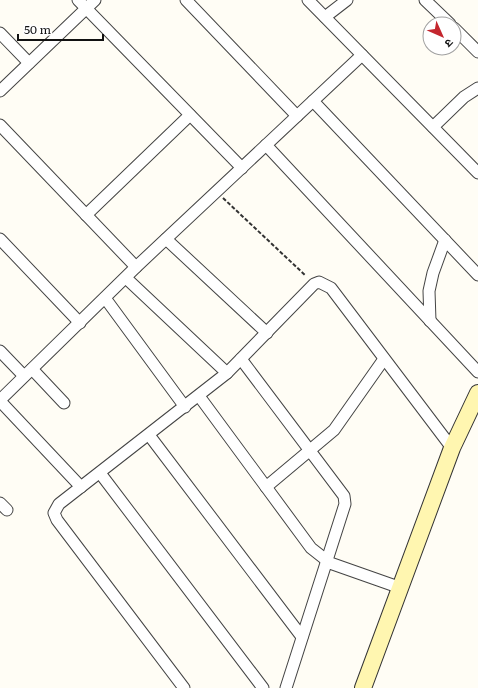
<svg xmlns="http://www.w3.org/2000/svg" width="478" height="688" viewBox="0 0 478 688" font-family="Literata,'Noto Sans Devanagari',serif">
	<rect width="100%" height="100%" fill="#fffdf5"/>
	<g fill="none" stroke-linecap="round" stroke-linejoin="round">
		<defs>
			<g id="street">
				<polyline points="78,0 242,168"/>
				<polyline points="186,0 297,116"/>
				<polyline points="308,0 478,173"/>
				<polyline points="425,0 450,24"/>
				<polyline points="325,17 347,0"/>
				<polyline points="454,28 478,52"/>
				<polyline points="0,33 29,63"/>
				<polyline points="0,91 95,0"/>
				<polyline points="313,101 478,275"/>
				<polyline points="0,125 136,267"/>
				<polyline points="433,127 464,97 478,88"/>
				<polyline points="266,145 478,372"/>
				<polyline points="86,215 190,115"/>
				<polyline points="0,239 80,323"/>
				<polyline points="166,239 267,333"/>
				<polyline points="126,278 227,373"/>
				<polyline points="105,298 185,407"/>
				<polyline points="430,321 429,291 433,273 445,240"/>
				<polyline points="0,351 24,376"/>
				<polyline points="241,359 344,496 345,504 286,688"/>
				<polyline points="32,369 64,403"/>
				<polyline points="199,396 311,548 330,563 401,588"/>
				<polyline points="0,400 136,267 362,55"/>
				<polyline points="0,401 81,487"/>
				<polyline points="149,435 302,637"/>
				<polyline points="100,473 263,688"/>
				<polyline points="266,487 334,430 384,359"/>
				<polyline points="0,503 7,510"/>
				<polyline points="184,688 57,520 54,513 59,504 227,373 314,284 319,282 331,288 452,448"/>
			</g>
			<polyline id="secondary" points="363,688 452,448 478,393"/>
		</defs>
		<!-- street casing -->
		<use href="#street" stroke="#444" stroke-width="13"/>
		<!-- secondary casing -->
		<use href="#secondary" stroke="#333" stroke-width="18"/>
		<!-- path -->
		<polyline stroke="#333" stroke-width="2" stroke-dasharray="4 2" stroke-linecap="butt" points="223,198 306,276"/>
		<!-- street -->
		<use href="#street" stroke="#fff" stroke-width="11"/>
		<!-- secondary -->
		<use href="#secondary" stroke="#fff6b0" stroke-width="16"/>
	</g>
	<!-- north arrow -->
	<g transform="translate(442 36) rotate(135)"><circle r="19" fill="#ffffff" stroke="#a0a0a0"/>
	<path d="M0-3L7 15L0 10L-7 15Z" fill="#c4262e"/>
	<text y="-6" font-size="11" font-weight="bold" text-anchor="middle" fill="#111111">उ</text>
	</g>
	<!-- scale -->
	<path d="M18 34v6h85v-6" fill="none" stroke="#111111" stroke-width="2"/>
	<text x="24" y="34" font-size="12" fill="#111111" stroke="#ffffff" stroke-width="3" paint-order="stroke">50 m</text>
</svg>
